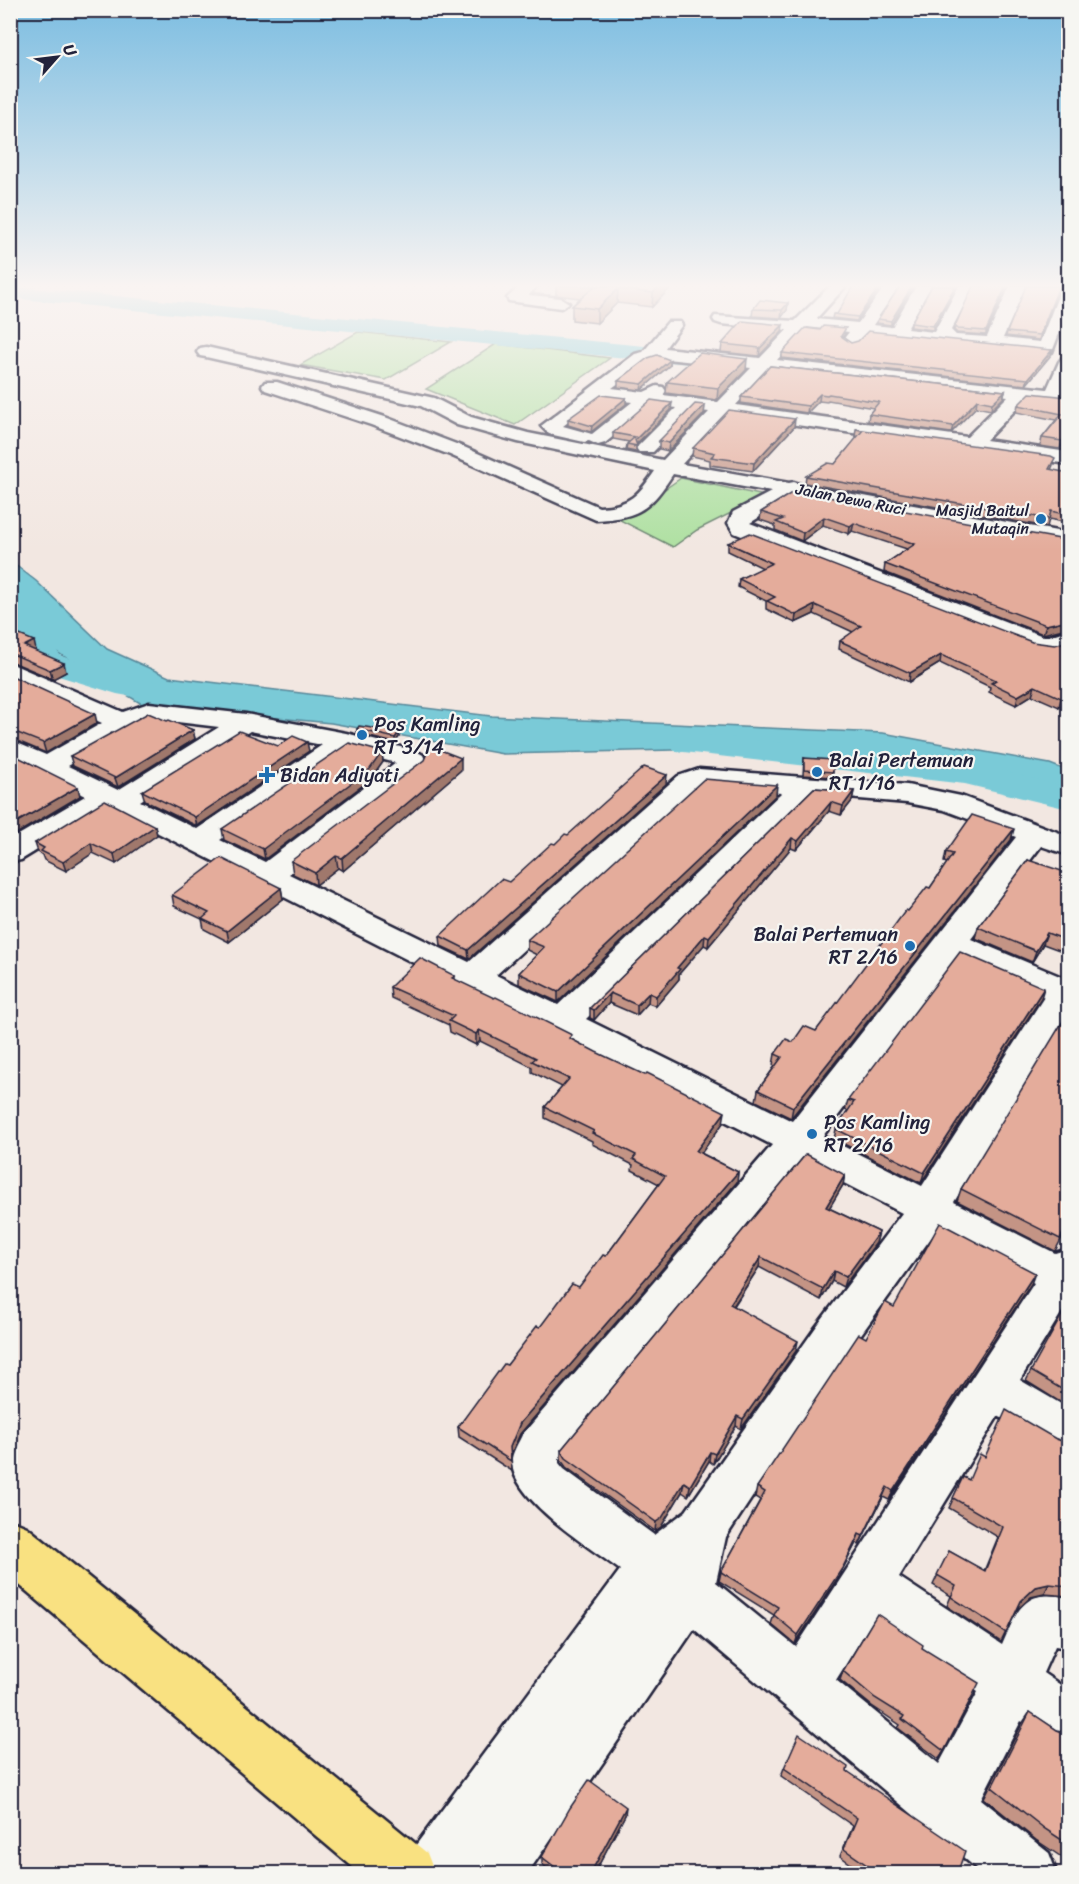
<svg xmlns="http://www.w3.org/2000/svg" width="1079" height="1884" viewBox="0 0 1079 1884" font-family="Sriracha,sans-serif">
	<rect width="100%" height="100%" fill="#f2e7e1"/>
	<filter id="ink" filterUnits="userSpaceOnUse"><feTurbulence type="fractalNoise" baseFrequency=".0167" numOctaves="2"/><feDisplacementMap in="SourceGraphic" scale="12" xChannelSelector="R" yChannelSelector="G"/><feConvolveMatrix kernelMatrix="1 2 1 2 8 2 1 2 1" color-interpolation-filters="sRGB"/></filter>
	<g filter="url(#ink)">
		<!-- green -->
		<g fill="#aee0a1" stroke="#68816e" stroke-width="1.5">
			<polygon points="358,332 451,342 386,380 300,365"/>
			<polygon points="496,344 610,358 515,425 426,389"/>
			<polygon points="681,478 765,496 697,530 673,547 620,520"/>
		</g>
		<!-- water -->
		<polygon fill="#7acad7" stroke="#578799" stroke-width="1.5" points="10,561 36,581 107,649 169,677 491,716 883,733 1050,764 1068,771 1068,791 905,761 759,748 503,754 331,723 145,706 35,639 11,615"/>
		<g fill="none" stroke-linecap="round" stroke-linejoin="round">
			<!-- river -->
			<g fill="#7acad7" fill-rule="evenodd">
				<polygon points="10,286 698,351 706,353 709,358 706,363 698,365 10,298"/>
				<polygon points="10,605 21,607 61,656 122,675 169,684 174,691 169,698 157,701 117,694 39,670 10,635"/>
				<polygon points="687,733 965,762 1068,787 1068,809 965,784 675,751 669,744 675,737"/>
			</g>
			<defs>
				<g id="minor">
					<polygon points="520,286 537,286 529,295 561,298 569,303 561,308 509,301 507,298"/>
					<path d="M 830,286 L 846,286 L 816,319 L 858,323 L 885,286 L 900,286 L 873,325 L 892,327 L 916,286 L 931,286 L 907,329 L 934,332 L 959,286 L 974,286 L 951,330 L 956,335 L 987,337 L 1010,286 L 1026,286 L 1003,338 L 1040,342 L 1060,291 L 1068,286 L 1068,310 L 1052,352 L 1046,353 L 866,334 L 856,345 L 850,346 L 842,341 L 849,332 L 807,327 L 777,360 L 1047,389 L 1059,362 L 1062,358 L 1068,357 L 1068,382 L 1065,391 L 1068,392 L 1068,402 L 1027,398 L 986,440 L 1068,452 L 1068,464 L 727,415 L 682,464 L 789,483 L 794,482 L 803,485 L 1068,533 L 1068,547 L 794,496 L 750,523 L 1043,636 L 1049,636 L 1068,630 L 1068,646 L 1053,651 L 1030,648 L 734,533 L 728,523 L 733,512 L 771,492 L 673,474 C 650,509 639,518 596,520 L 450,455 L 371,425 L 265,390 L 262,386 L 265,382 L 277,382 L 385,417 L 464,447 L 599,507 C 630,506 639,494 655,471 L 518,442 L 457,425 L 421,406 L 206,357 L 200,356 L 197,352 L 200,348 L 206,347 L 434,398 L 471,417 L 528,433 L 663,460 L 709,412 L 694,410 L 653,452 L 639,452 L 636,448 L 676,408 L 652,405 L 605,443 L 598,445 L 589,441 L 584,442 L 549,434 L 541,426 L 635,354 L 643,352 L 668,322 L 680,322 L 682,325 L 665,348 L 760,358 L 787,330 L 721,324 L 715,322 L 713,319 L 715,316 L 795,321 ZM 657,358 L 751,368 L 718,402 L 663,395 L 666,391 L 663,387 L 657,386 L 644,392 L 612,388 L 647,362 ZM 768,370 L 1008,396 L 967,437 L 736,405 ZM 600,398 L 632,402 L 592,434 L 563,426 Z"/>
					<path d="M 10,663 L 123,712 L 149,703 L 246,714 L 346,733 L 416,751 L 423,755 L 427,764 L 423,770 L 289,874 L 469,962 L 678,776 L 699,769 L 907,785 L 961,796 L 1068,836 L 1068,855 L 1041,846 L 971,939 L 1062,977 L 1068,975 L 1068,1014 L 954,1202 L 1055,1253 L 1068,1249 L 1068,1302 L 1020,1380 L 1068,1408 L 1068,1453 L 1052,1447 L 998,1416 L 899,1577 L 1002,1645 C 1018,1609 1023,1588 1068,1598 L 1068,1648 L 1055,1646 L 1043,1673 L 1068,1690 L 1068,1748 L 1049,1740 L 1021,1721 L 981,1799 L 1049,1853 L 1057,1874 L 983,1874 L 694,1629 L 527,1874 L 402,1874 L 410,1853 L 620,1570 C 590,1547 518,1504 512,1465 C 510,1455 518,1444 522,1435 L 772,1145 L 107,807 L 21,860 L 10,862 L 10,840 L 85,796 L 10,759 L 10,740 L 46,755 L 102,723 L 10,681 ZM 152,719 L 219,727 L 118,790 L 68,766 L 133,728 ZM 250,731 L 322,745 L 197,829 L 140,801 ZM 350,751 L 396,763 L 265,862 L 220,840 ZM 702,787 L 781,793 L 558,1005 L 496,975 ZM 812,795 L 907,803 L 944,810 L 1016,837 L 792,1121 L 586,1019 ZM 956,959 L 1044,997 L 922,1186 L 823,1136 ZM 803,1162 L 902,1213 L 816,1327 L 686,1511 L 654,1535 L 564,1469 L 559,1463 L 559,1459 ZM 936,1231 L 1034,1283 L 796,1647 L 716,1582 L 726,1537 L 846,1355 ZM 873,1620 L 978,1692 L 939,1764 L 836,1680 Z"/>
				</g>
				<polygon id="highway" points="10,1520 27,1527 427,1853 435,1874 361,1874 10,1577"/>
			</defs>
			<!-- minor casing -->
			<use href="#minor" stroke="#22223b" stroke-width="5"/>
			<!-- highway casing -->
			<use href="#highway" stroke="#22223b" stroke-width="5"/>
			<!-- minor -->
			<use href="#minor" fill="#f6f6f2" fill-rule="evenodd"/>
			<!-- highway -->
			<use href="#highway" fill="#f9e181" fill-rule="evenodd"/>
		</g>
		<!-- wall -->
		<g fill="#c49485" stroke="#22223b" stroke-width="1.5">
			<polygon points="556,286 672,286 652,307 617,303 597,323 572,320 572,306 580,298 556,295"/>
			<polygon points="882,286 857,321 832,318 833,314 837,314"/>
			<polygon points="900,286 891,325 877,323 878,319"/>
			<polygon points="932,286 956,286 933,330 911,327 911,323"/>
			<polygon points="1007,286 986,335 957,333 954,330 955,326"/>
			<polygon points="1058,290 1039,340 1006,336 1007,332"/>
			<polygon points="788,303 787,310 781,318 752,316 753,309"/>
			<polygon points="820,330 845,334 842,337 851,343 1052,350 1051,355 1026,385 782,358 782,353"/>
			<polygon points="782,332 759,356 721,352 722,344"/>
			<polygon points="670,360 670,365 641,390 618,387 618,381"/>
			<polygon points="770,366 1005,391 1003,398 991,410 976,407 951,433 868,421 869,414 874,408 828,400 827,402 819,401 807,413 741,403 741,397"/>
			<polygon points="746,370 717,400 666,393 667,382"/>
			<polygon points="1068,397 1068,438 1060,449 1040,446 1042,438 1056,420 1016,412 1018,405"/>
			<polygon points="626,398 626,404 591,432 568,425 568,419"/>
			<polygon points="705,405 704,414 668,451 659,449 659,441"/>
			<polygon points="671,410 636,444 636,452 626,450 627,444 629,442 613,439 613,433"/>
			<polygon points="794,427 753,471 710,465 710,460 692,456 693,448"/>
			<polygon points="856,429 1053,465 1051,470 1068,473 1068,523 1049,519 1047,527 805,483 806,476 835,464 858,437 855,436"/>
			<polygon points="795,491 1068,542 1068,629 1067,628 1043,634 884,572 885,564 907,549 852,531 849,534 823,525 802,541 775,530 775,525 760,520 761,512"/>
			<polygon points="728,543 1068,700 1059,707 1032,695 1016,705 989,692 990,687 940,663 909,682 839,649 840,641 853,632 814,614 795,623 766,609 766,601 738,587 739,579 763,568 728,551"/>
			<polygon points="10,623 14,633 36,650 34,651 66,672 53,679 10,661"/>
			<polygon points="10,675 97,723 46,753 10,738"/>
			<polygon points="167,721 193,730 195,739 118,787 73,766 70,756"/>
			<polygon points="357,729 399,737 395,743 357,734"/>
			<polygon points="278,746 309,751 197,826 145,801 142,791"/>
			<polygon points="382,752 383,762 371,779 265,859 224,840 222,829"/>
			<polygon points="804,758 833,772 832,777 803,775"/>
			<polygon points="461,770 343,871 338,868 316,885 293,874 291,861"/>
			<polygon points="666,784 469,959 441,946 440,936 509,882 555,844 568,835"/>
			<polygon points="814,788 854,791 852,801 841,815 829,811 796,850 791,848 708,947 704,945 679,974 679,979 656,1006 648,1003 637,1015 609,1003 594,1020 590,1018 590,1008"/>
			<polygon points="776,795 558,1002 519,984 519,973 537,955 527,950 527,940"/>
			<polygon points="155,826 157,835 116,864 93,853 66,871 44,860 42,855 38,852 35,843"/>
			<polygon points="1011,840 791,1118 756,1101 758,1090 775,1066 773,1065 775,1054 793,1042 816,1031 908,911 930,888 947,863 944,862 946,852"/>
			<polygon points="1028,860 1068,939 1062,951 1043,944 1032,962 975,938 978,927"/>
			<polygon points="281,888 283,899 229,942 204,929 202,919 174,906 172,895"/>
			<polygon points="455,976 455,980 571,1039 723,1123 701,1153 738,1172 737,1182 520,1434 511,1455 512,1471 459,1437 458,1427 507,1365 540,1327 579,1287 606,1256 659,1184 632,1170 633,1165 592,1144 592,1141 545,1118 545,1107 562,1087 532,1072 532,1067 480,1041 476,1045 450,1032 449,1025 391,998 390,987"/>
			<polygon points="1041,998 921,1183 834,1139 836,1129 848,1111 845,1110 848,1100"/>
			<polygon points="1068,1024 1068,1236 1064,1234 1055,1251 957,1201 961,1189"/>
			<polygon points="806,1154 843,1185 829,1208 879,1232 876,1243 843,1287 832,1281 821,1300 759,1267 734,1306 796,1351 741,1429 736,1426 713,1464 709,1461 688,1496 682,1492 661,1527 655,1531 566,1467 561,1460 561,1450"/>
			<polygon points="1031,1284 889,1500 883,1497 859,1545 856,1543 839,1576 795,1644 771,1624 774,1615 719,1581 721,1572 760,1500 755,1497 757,1487 866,1338 894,1307"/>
			<polygon points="1068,1307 1068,1407 1026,1381 1031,1371"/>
			<polygon points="1056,1439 1068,1443 1068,1597 1068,1596 1044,1594 1031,1597 1017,1609 1001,1642 947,1606 951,1596 933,1585 949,1551 984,1571 998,1537 949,1508 963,1477 969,1480 985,1457"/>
			<polygon points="922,1648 944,1751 939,1759 898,1728 900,1725 872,1706 840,1680 843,1671"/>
			<polygon points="1030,1712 1057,1730 1068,1734 1068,1857 1066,1860 1036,1840 984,1798 1022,1724"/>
			<polygon points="784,1768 847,1771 957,1874 865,1874 840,1856 853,1826 781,1776"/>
			<polygon points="625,1815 594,1874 554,1874 542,1864 542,1857"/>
		</g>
		<!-- shaded-wall -->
		<g fill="#a0786c" stroke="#22223b" stroke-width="1.5">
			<polygon points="660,286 672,286 652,307 653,293"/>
			<polygon points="880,286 882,286 857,321 858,317"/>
			<polygon points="912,286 913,286 891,325 891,321"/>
			<polygon points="955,286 956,286 933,330 933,326"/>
			<polygon points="1006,286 1007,286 986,335 986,331"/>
			<polygon points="1059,286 1063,286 1058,290 1039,340"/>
			<polygon points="618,289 617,303 597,323 597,309"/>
			<polygon points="788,303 787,310 781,318 782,310"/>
			<polygon points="783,325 782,332 759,356 760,348"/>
			<polygon points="1052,350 1051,355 1026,385 1028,379"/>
			<polygon points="747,359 746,370 717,400 718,388"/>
			<polygon points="670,360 670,365 641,390 642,384"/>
			<polygon points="1005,391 1003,398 991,410 992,403"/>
			<polygon points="820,394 819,401 807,413 808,406"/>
			<polygon points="626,398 626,404 591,432 592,426"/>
			<polygon points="977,400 976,407 951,433 953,426"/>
			<polygon points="672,403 671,410 634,446 635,440"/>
			<polygon points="705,405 704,414 668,451 669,443"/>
			<polygon points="795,419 794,427 753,471 754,463"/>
			<polygon points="1068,433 1068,438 1060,449 1062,441"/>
			<polygon points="824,517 823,525 802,541 803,533"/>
			<polygon points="854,523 852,531 849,534 850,526"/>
			<polygon points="815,605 814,614 795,623 796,615"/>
			<polygon points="1068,620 1067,628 1043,634 1046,625"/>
			<polygon points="10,624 12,624 14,633 10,635"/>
			<polygon points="34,641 36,650 26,655 24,646"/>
			<polygon points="941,655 940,663 909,682 910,673"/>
			<polygon points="64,663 66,672 53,679 50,670"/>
			<polygon points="1035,686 1032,695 1016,705 1018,696"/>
			<polygon points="1068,693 1068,700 1059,707 1061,698"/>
			<polygon points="95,714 97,723 46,753 43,743"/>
			<polygon points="193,730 195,739 118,787 115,778"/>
			<polygon points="399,732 399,737 395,743 395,738"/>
			<polygon points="307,742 309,751 197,826 195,817"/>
			<polygon points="382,752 383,762 371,779 265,859 263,849"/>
			<polygon points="461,758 461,770 343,871 342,858"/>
			<polygon points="667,775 666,784 469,959 468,950"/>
			<polygon points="777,785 776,795 558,1002 558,992"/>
			<polygon points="78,787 80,796 11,837 10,826"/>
			<polygon points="854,791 852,801 841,815 843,806"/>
			<polygon points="831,802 829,811 796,850 798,841"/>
			<polygon points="155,826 157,835 116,864 114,854"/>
			<polygon points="1014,829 1011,840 791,1118 793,1107"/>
			<polygon points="792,838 791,848 708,947 709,937"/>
			<polygon points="91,843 93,853 66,871 63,862"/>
			<polygon points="336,856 338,868 316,885 315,873"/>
			<polygon points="281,888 283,899 229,942 227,931"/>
			<polygon points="1047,933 1043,944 1032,962 1036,951"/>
			<polygon points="705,935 704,945 679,974 679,979 656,1006 656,996 677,968"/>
			<polygon points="1068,935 1068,939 1062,951 1066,940"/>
			<polygon points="1044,988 1041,998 921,1183 924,1173"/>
			<polygon points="610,993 609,1003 594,1020 594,1010"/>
			<polygon points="649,993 648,1003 637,1015 637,1005"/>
			<polygon points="479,1030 480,1041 476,1045 476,1034"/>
			<polygon points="725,1112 723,1123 695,1162 696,1151"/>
			<polygon points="738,1172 737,1182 520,1434 510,1457 510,1447 520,1423"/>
			<polygon points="845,1175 843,1185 824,1217 826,1207"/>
			<polygon points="879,1232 876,1243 843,1287 846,1277"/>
			<polygon points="761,1257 759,1267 728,1314 730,1304"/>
			<polygon points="834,1271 832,1281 821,1300 823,1289"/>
			<polygon points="1035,1273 1031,1284 889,1500 893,1491"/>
			<polygon points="798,1341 796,1351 741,1429 743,1419"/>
			<polygon points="737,1416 736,1426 713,1464 715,1454"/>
			<polygon points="710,1452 709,1461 688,1496 690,1486"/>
			<polygon points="684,1482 682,1492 661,1527 655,1531 656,1522"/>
			<polygon points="887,1487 883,1497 859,1545 863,1536"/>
			<polygon points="859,1534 856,1543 839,1576 795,1644 798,1635"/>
			<polygon points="1049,1584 1044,1594 1031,1597 1016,1611 1021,1601 1036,1587"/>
			<polygon points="626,1807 625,1815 594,1874 590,1874"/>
		</g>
		<!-- building -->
		<g fill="#e4ac9b" stroke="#22223b" stroke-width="1.5">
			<polygon points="592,286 660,286 653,293 618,289 597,309 572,306 594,287"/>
			<polygon points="853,286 880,286 858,317 833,314 837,314"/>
			<polygon points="900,286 912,286 891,321 878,319"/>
			<polygon points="932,286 955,286 933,326 911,323"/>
			<polygon points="973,286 1006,286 986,331 958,329 955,326"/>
			<polygon points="1026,286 1059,286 1040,335 1007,332"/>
			<polygon points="760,300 788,303 782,310 753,309"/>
			<polygon points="742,321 783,325 760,348 722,344"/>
			<polygon points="823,326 846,328 841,336 851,343 858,341 868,331 1052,350 1028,379 782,353 805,328 820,330"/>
			<polygon points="700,353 747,359 718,388 667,382"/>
			<polygon points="657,355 670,360 642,384 618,381 648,358"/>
			<polygon points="770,366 1005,391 992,403 977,400 953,426 869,414 879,402 829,394 827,395 820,394 808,406 741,397"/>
			<polygon points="1030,393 1068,397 1068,433 1062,441 1042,438 1062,414 1018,405"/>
			<polygon points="601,395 626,398 592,426 568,419"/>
			<polygon points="651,400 672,403 635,440 637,446 627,444 635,437 613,433"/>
			<polygon points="695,404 705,405 669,443 659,441"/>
			<polygon points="729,410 795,419 754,463 711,457 715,453 693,448"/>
			<polygon points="856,429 1051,456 1055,458 1049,469 1068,473 1068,515 1051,511 1049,519 806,476 828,463 835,464 863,430"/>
			<polygon points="795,491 1060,539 1068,542 1068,620 1046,625 885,564 915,544 854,523 850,526 824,517 803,533 776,522 783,519 761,512"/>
			<polygon points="750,533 1032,642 1055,645 1068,641 1068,693 1061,698 1035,686 1018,696 991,683 996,680 941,655 910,673 840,641 861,626 815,605 796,615 767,601 775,597 739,579 772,563 728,543"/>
			<polygon points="10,631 34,641 24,646 64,663 50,670 10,653"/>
			<polygon points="10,675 95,714 43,743 10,730"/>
			<polygon points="148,713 167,721 169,720 193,730 115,778 70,756"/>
			<polygon points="359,726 399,732 395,738 357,729"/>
			<polygon points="239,731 278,746 293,736 307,742 195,817 142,791"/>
			<polygon points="349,743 382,752 370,769 263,849 222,829"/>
			<polygon points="430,746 461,758 342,858 336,856 315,873 291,861 424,760"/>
			<polygon points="10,753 78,787 10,826"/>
			<polygon points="804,758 833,760 833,772 804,770"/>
			<polygon points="644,767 667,775 468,950 440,936 501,879 509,882 552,843 555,844 565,834 568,835"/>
			<polygon points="704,779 777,785 558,992 519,973 544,947 527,940"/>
			<polygon points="814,788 854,791 843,806 831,802 798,841 792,838 709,937 705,935 677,968 680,969 656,996 649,993 637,1005 610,993 594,1010 590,1008"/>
			<polygon points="105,800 155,826 114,854 91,843 63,862 41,851 44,848 35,843"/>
			<polygon points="972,815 1014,829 793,1107 758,1090 782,1057 775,1054 786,1039 793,1042 804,1026 816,1031 906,910 908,911 927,887 930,888 953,854 946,852"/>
			<polygon points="221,858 281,888 227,931 202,919 209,913 172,895"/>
			<polygon points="1028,860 1068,873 1068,935 1066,940 1047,933 1036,951 978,927"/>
			<polygon points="960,952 1044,988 924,1173 836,1129 854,1102 848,1100"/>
			<polygon points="420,958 455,976 452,978 494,998 496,997 572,1035 569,1038 596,1052 645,1075 647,1073 725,1112 696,1151 738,1172 520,1423 510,1447 511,1461 458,1427 504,1364 507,1365 537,1326 540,1327 572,1284 579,1287 603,1255 606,1256 665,1176 633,1159 636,1155 592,1133 594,1131 545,1107 569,1079 532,1061 536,1058 479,1030 476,1034 449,1021 454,1016 390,987"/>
			<polygon points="1063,1021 1068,1024 1068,1223 1060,1239 961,1189"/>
			<polygon points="806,1154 845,1175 826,1207 879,1232 846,1277 834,1271 823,1289 761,1257 730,1304 798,1341 743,1419 737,1416 715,1454 710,1452 690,1486 684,1482 662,1518 656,1522 566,1458 561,1450"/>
			<polygon points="940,1223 1035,1273 893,1491 887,1487 863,1536 859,1534 843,1567 798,1635 774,1615 778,1607 721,1572 765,1492 757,1487 859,1334 866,1338 885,1302 894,1307"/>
			<polygon points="1067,1306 1068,1307 1068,1393 1031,1371"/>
			<polygon points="1006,1410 1056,1439 1068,1443 1068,1586 1049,1584 1036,1587 1021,1601 1006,1633 951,1597 956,1586 937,1575 949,1551 985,1571 1003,1527 953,1498 963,1477 969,1480 980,1454 985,1457"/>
			<polygon points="877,1614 923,1645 922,1648 979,1683 944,1751 902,1719 904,1716 875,1698 843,1671"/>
			<polygon points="1030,1712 1057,1730 1068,1734 1068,1844 1045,1829 992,1787"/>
			<polygon points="799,1734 848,1767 847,1771 965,1851 957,1874 880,1874 844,1849 857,1818 784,1768"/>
			<polygon points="589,1780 626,1807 590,1874 564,1874 542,1857 570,1808"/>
		</g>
	</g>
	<!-- sky -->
	<linearGradient id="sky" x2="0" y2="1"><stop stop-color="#7cbde1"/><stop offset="0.52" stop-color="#f9f4f2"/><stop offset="1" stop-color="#f9f4f2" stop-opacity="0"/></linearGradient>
	<rect width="1079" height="550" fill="url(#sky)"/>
	<!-- markers -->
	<g fill="#1f6fb2" stroke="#f6f6f2" stroke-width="2">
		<circle cx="1041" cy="519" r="6"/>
		<circle cx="362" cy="735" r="6"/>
		<circle cx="817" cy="772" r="6"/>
		<path d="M264 766h6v6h6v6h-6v6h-6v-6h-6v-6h6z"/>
		<circle cx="910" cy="946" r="6"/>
		<circle cx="812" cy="1134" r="6"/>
	</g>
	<g text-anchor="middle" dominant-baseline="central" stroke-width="4.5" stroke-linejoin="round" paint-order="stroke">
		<!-- far-street labels -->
		<g font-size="16" fill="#22223b" stroke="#f6f6f2">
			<text transform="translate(851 499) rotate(11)">Jalan Dewa Ruci</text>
		</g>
		<!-- far-poi labels -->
		<g font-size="16" fill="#22223b" stroke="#f6f6f2" text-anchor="end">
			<text x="1029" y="510">Masjid Baitul<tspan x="1029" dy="18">Mutaqin</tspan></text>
		</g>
		<!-- poi labels -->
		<g font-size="20" fill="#22223b" stroke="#f6f6f2" text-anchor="start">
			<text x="374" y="724">Pos Kamling<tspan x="374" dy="23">RT 3/14</tspan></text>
			<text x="829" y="760">Balai Pertemuan<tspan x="829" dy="23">RT 1/16</tspan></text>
			<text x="280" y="775">Bidan Adiyati</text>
			<text x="898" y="934" text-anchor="end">Balai Pertemuan<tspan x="898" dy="23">RT 2/16</tspan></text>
			<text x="824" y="1122">Pos Kamling<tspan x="824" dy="23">RT 2/16</tspan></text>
		</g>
	</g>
	<!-- margin -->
	<rect width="1079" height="1884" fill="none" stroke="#f6f6f2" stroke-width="36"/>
	<rect x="18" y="18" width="1043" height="1848" fill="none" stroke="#22223b" stroke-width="2" filter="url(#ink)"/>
	<!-- north arrow -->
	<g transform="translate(57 57) rotate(62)" stroke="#f6f6f2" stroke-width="4.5" paint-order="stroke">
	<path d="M0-4.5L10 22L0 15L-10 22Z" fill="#22223b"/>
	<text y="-9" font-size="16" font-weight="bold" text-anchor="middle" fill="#22223b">U</text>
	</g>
</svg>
